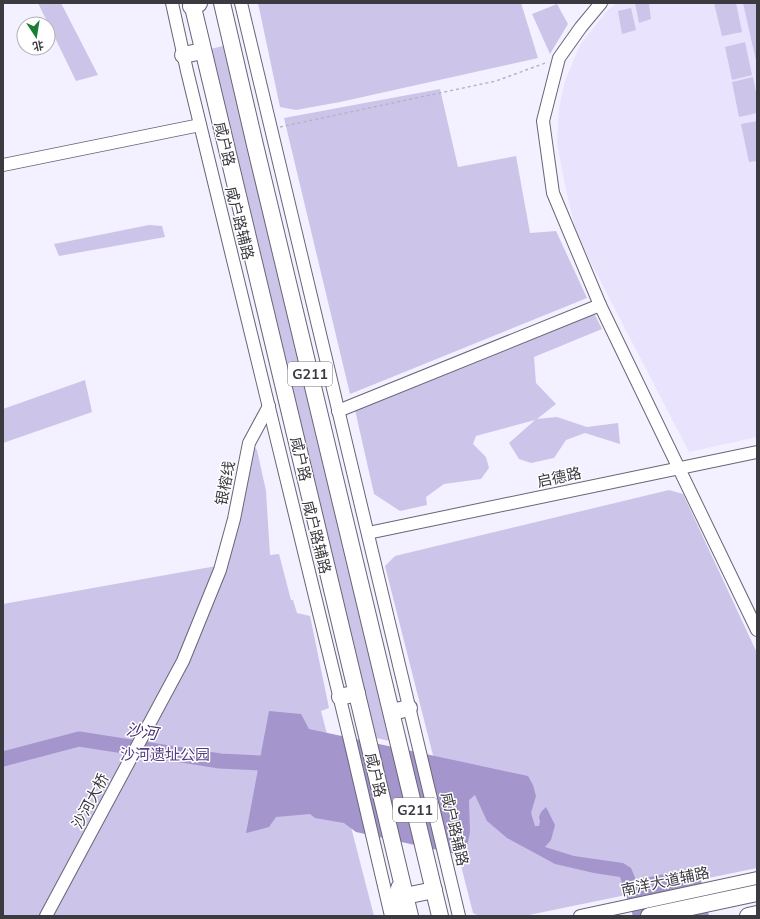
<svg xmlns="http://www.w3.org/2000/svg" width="760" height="919" viewBox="0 0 760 919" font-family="Mulish,'Noto Sans SC',sans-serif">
	<rect width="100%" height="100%" fill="#f3f0ff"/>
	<!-- built -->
	<polygon fill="#e9e3fd" points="617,3 757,3 757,437 689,452 587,255 575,228 565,185 557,144 559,108 565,81 580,45 606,12"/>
	<!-- green -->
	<g fill="#cdc4e9">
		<polygon points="38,3 61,3 98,75 76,81"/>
		<polygon points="258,3 521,3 538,58 340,102 296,110 280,107"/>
		<polygon points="635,3 649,3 651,19 639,23"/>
		<polygon points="714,3 736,3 742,32 722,36"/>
		<polygon points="743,3 757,3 757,65"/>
		<polygon points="557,4 568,24 550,54 532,14"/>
		<polygon points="631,8 636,30 622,34 618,11"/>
		<polygon points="745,42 752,75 732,80 725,47"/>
		<polygon points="223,46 390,741 376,738 210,49"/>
		<polygon points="753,77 757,98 757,113 739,117 732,82"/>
		<polygon points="440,89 458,167 516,156 530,233 556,231 587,298 350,394 284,118"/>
		<polygon points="757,121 757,161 749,162 741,124"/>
		<polygon points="149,225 162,226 165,237 59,256 54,244"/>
		<polygon points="590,305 602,329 534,357 536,383 556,404 537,419 557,417 587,427 618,423 620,444 585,433 566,440 554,458 531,463 519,459 509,443 535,420 476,436 473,444 486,457 489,468 481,479 444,484 426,497 427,505 400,511 374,494 353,401"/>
		<polygon points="85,380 92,412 3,443 3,409"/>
		<polygon points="251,443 257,450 266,491 270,555 279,554 291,600 293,600 297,613 310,616 329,708 321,711 374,916 3,916 3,604 222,565"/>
		<polygon points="669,490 683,494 757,653 757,868 524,916 479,916 473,913 385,566 395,556"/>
	</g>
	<!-- water -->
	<polygon fill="#a495cd" points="269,711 301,714 309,729 528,776 533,785 536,796 531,813 535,826 539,826 540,821 539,817 541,812 546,807 555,825 551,840 545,847 574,856 623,863 631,868 636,880 698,867 709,916 633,916 620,877 594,873 555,864 507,838 487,821 475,795 469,800 470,832 465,856 356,832 344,823 315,818 310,814 276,817 269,827 246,833"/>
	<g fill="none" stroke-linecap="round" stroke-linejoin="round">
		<!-- river -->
		<polyline stroke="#a495cd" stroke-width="15" points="3,759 79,739 220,761 280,764"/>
		<defs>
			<g id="minor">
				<polyline points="172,3 187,71 349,736 391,916"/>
				<polyline points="241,3 459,916"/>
				<polyline points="601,3 581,27 559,58 543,121 553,193 600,305 757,630"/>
				<polyline points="3,165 200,125"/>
				<polyline points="338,411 600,305"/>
				<polyline points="368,533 757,452"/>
				<polyline points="46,916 183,661 220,570 234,519 249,443 269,406"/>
				<polyline points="580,916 757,878"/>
			</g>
			<g id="major">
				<polyline points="192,3 410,916"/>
				<polyline points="222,3 255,145 440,916"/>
				<polyline points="183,55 203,51"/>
				<polyline points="340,697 357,693"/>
				<polyline points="392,712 409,708"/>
				<polyline points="405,896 434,890"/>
				<polyline points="397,916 399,888"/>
				<polyline points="649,916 757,893"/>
				<polyline points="748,916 757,914"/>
			</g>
			<polyline id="highway" points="192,6 198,3"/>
		</defs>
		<!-- minor casing -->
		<use href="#minor" stroke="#696575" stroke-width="14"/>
		<!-- major casing -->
		<use href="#major" stroke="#696575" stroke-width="18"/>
		<!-- highway casing -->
		<use href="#highway" stroke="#696575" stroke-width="20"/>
		<!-- path -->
		<polyline stroke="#b6b3bf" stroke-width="1.5" stroke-dasharray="3 3" stroke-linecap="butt" points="280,127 496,81 548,62"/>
		<!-- minor -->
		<use href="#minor" stroke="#fff" stroke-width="12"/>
		<!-- major -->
		<use href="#major" stroke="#fff" stroke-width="16"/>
		<!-- highway -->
		<use href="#highway" stroke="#fff" stroke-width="18"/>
	</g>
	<g text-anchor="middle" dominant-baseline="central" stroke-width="3" stroke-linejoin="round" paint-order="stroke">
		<!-- shield labels -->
		<g fill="#fff" stroke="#76757a" stroke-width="1">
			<rect x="288" y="362" width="44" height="24" rx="3"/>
			<rect x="393" y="798" width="44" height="24" rx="3"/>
		</g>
		<g font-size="14" font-weight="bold" fill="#3c3a41">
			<text x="310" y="374">G211</text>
			<text x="415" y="810">G211</text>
		</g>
		<!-- street labels -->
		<g font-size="15" fill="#3c3a41" stroke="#fff">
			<text transform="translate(225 144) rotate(77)">咸户路</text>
			<text transform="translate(240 223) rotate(76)">咸户路辅路</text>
			<text transform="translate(301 459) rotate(77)">咸户路</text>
			<text transform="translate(559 477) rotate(-12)">启德路</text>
			<text transform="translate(225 483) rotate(-79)">银榕线</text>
			<text transform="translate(317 537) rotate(76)">咸户路辅路</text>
			<text transform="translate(376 775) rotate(77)">咸户路</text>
			<text transform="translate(90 801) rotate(-62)">沙河大桥</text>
			<text transform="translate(455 829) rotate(77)">咸户路辅路</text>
			<text transform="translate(665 881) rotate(-12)">南洋大道辅路</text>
		</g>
		<!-- park labels -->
		<g font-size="15" fill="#543d82" stroke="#fff">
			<text x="165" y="754">沙河遗址公园</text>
		</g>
		<!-- water labels -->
		<g font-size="16" font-style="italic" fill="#452d70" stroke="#fff">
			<text transform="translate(142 731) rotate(9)">沙河</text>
		</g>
	</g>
	<!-- border -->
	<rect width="760" height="919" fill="none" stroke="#3c3a41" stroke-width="8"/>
	<!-- north arrow -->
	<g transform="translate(36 36) rotate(168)"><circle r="19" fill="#ffffff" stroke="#b1b0b3"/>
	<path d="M0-3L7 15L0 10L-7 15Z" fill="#197e32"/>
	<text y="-6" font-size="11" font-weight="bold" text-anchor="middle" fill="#3c3a41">北</text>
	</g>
</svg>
